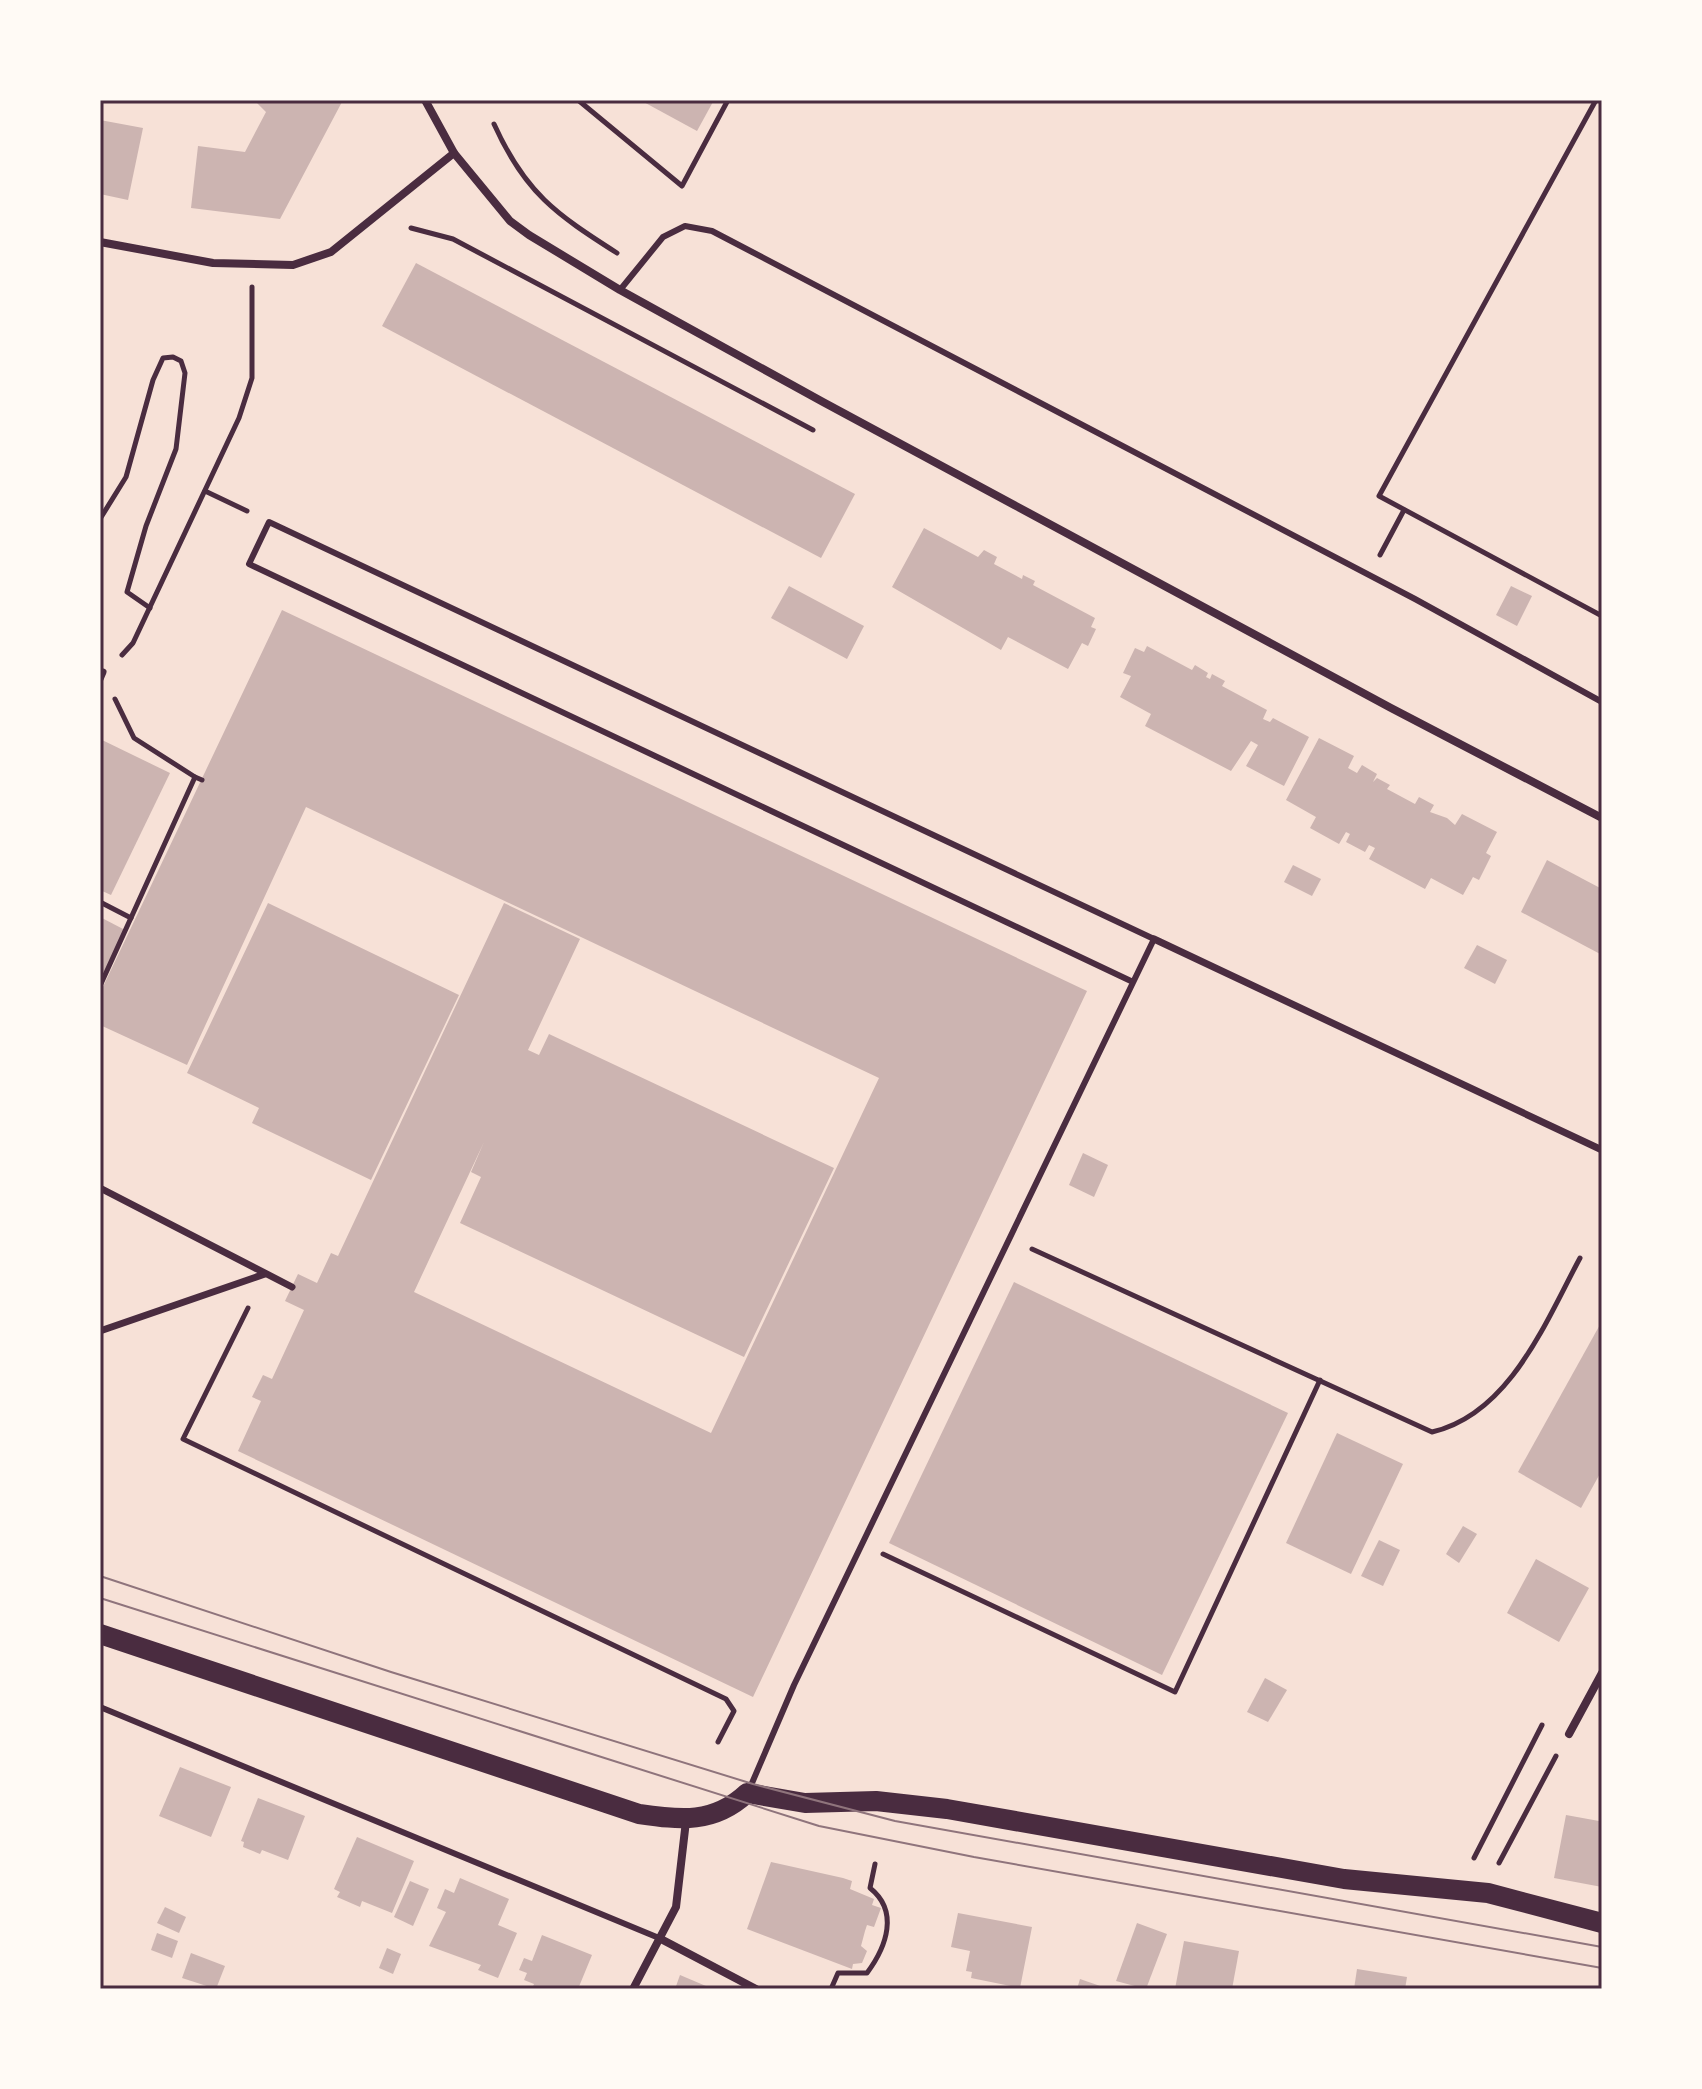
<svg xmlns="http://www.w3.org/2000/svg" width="1702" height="2089" viewBox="0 0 1702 2089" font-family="Montserrat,sans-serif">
	<rect width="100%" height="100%" fill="#f7e1d7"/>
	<!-- building -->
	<g fill="#ccb4b1">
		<polygon points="254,100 343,100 280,219 191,208 198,146 245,152 266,112"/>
		<polygon points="640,100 714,100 697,131"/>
		<polygon points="100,120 143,128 128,200 100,194"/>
		<polygon points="416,263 855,494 821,558 382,326"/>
		<polygon points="924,528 978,557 984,550 997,557 994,564 1022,579 1023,575 1035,581 1033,585 1095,618 1091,627 1096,629 1088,646 1082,643 1068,669 1008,637 1001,650 892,587"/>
		<polygon points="789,586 864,626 847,659 771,618"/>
		<polygon points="1511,586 1532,596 1517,626 1496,615"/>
		<polygon points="282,610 1087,991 753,1697 238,1451 261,1401 252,1397 263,1375 272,1379 304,1310 285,1301 298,1274 317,1283 331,1253 338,1256 504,903 580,939 528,1050 539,1055 549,1034 834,1168 744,1357 460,1223 481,1177 471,1172 484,1142 414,1292 711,1433 879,1078 306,807 187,1065 100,1025 100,993"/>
		<polygon points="1147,646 1192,670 1195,665 1208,673 1206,677 1210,679 1212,674 1225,681 1222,686 1267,710 1263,719 1270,722 1273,718 1309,737 1284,786 1246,766 1258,745 1251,741 1231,771 1145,726 1151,714 1120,697 1131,676 1123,673 1135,648 1144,652"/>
		<polygon points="1319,738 1354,756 1348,768 1357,773 1362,765 1377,774 1373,782 1377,778 1390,785 1387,789 1415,804 1419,797 1434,805 1430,812 1447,818 1455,825 1462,814 1497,832 1486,853 1491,856 1479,880 1473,877 1463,895 1431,878 1425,889 1369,859 1375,848 1369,845 1365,852 1346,842 1350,834 1346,832 1339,844 1310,828 1316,817 1286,800"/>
		<polygon points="100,739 170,773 111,895 100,890"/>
		<polygon points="1547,860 1602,889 1602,955 1521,912"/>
		<polygon points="1293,865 1321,879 1312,896 1284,882"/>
		<polygon points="268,903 459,995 371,1180 252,1123 259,1108 187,1073"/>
		<polygon points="100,917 125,930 100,982"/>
		<polygon points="1477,945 1507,960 1495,984 1464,968"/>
		<polygon points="1083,1153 1108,1165 1094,1197 1069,1185"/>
		<polygon points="1014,1282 1288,1413 1162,1675 889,1543"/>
		<polygon points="1602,1321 1602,1470 1581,1508 1518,1472"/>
		<polygon points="1337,1433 1403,1464 1351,1574 1286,1543"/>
		<polygon points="1463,1526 1477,1534 1459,1563 1446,1554"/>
		<polygon points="1379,1540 1400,1550 1383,1586 1361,1576"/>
		<polygon points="1536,1559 1589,1588 1559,1642 1507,1613"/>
		<polygon points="1265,1678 1287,1690 1268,1722 1247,1712"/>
		<polygon points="180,1767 231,1787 211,1837 159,1816"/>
		<polygon points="258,1798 305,1816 288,1860 262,1850 260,1854 243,1847 244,1842 241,1841"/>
		<polygon points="1600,1814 1602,1887 1554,1878 1566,1815 1599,1821"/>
		<polygon points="357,1837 414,1861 392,1913 362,1901 360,1907 337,1897 340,1892 334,1889"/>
		<polygon points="771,1862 843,1878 852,1881 850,1889 874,1899 872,1905 881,1908 874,1927 867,1925 865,1931 861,1946 867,1951 862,1963 853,1964 852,1969 747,1929"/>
		<polygon points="460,1878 509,1899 498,1925 517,1933 498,1978 478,1970 481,1965 429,1946 446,1912 437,1908 445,1889 454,1893"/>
		<polygon points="410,1881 429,1889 413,1926 394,1917"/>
		<polygon points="165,1907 186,1917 179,1933 157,1923"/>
		<polygon points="958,1913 1032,1927 1020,1988 971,1978 972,1972 966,1971 970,1951 951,1947"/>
		<polygon points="1137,1923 1167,1934 1146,1989 1116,1981"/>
		<polygon points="157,1933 178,1941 172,1958 151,1950"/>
		<polygon points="542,1935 592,1955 578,1989 532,1989 534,1984 524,1980 527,1973 519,1970 524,1958 532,1961"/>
		<polygon points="1184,1941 1239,1951 1232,1989 1175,1989"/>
		<polygon points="387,1948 401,1954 393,1974 379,1968"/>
		<polygon points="191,1953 225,1966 216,1989 182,1978"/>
		<polygon points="1357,1969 1407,1977 1405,1989 1354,1989"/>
		<polygon points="680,1975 713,1989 675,1989"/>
		<polygon points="1080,1979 1106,1988 1106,1989 1077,1989"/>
	</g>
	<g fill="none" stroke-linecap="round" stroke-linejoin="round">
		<!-- path -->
		<g stroke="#4a2c40" stroke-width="5">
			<polyline points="578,100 682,186 728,100"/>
			<polyline points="1596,100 1379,496 1602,616"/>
			<path d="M 494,124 C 525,193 556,214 617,253"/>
			<polyline points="411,228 453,239 813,430"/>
			<polyline points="205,491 247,511"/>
			<polyline points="100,519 126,477 153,380 163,358 173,357 181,361 185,373 176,449 146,526 127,592 150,608"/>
			<polyline points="1380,555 1404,510"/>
			<polyline points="122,655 133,643 239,418 252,378 252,287"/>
			<polyline points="115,699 134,738 195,777"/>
			<polyline points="100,902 131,918"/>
			<polyline points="100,986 195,777 202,780"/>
			<path d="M 1032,1249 L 1432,1432 C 1510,1414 1546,1321 1580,1258"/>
			<polyline points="248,1308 183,1439 726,1699 734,1711 718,1742"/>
			<polyline points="883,1554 1175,1692 1320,1380"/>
			<polyline points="1474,1858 1542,1725"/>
			<polyline points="1499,1863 1556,1756"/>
			<path d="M 831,1989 L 838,1973 L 867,1973 C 887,1946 899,1911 870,1888 L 875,1864"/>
		</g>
		<!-- service -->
		<g stroke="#4a2c40" stroke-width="6">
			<polyline points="620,290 663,237 685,226 712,231 1415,599 1602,702"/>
			<polyline points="100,1707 659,1938"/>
			<polyline points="749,1790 794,1685 1154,939 269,522 249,564 1133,982"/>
		</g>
		<!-- pedestrian -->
		<g stroke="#4a2c40" stroke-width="7">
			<polyline points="100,679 103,672"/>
			<polyline points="1154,939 1602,1150"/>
			<polyline points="100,1188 292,1287"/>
			<polyline points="100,1331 265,1274"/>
		</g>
		<!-- minor -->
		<g stroke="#4a2c40" stroke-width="8">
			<polyline points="425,100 454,153 510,221 529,235 620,290 823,402 1391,708 1602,818"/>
			<polyline points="100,242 213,263 293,265 331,252 454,153"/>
			<polyline points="1569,1734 1602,1673"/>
			<polyline points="659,1938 756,1989"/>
			<polyline points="633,1989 676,1907 686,1821"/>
		</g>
		<!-- primary -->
		<path stroke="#4a2c40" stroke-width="20" d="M 100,1634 L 639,1814 C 680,1820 714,1824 747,1793 L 805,1803 L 876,1801 L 947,1809 L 1344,1879 L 1488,1893 L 1602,1923"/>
		<!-- tram -->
		<g stroke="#8f747c" stroke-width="2">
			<polyline points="100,1576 391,1672 753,1784 895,1821 1602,1947"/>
			<polyline points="100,1598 819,1826 974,1857 1602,1968"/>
		</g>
	</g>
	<!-- border -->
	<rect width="1702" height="2089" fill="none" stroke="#fffaf5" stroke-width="204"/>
	<rect x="102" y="102" width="1498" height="1885" fill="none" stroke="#4a2c40" stroke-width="3"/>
</svg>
